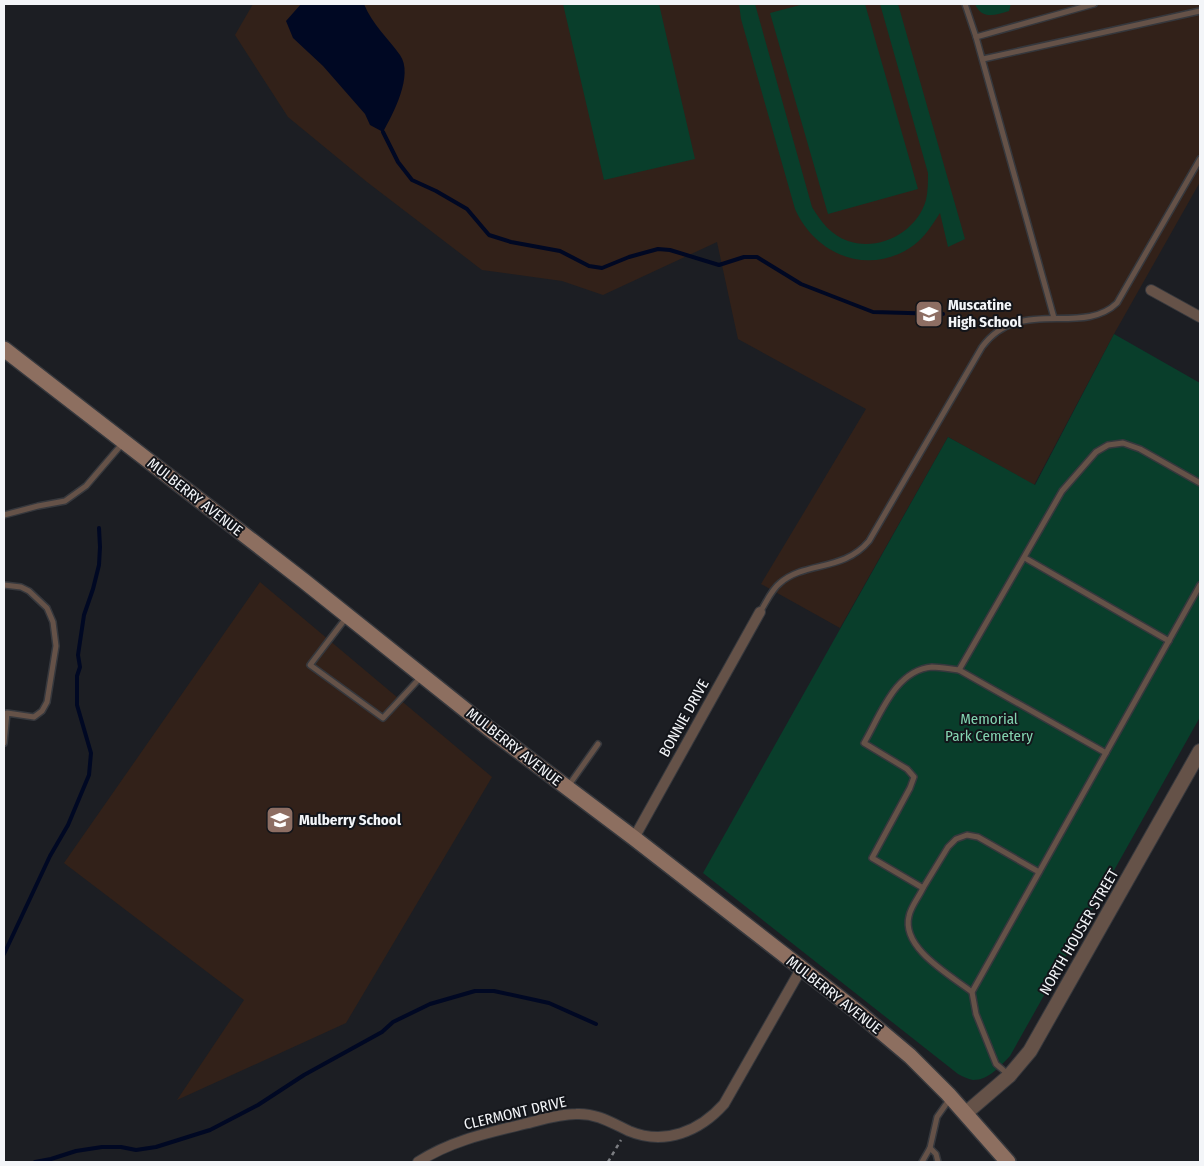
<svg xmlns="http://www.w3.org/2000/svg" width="1204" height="1166" viewBox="0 0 1204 1166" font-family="'Fira Sans Condensed',sans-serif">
	<rect width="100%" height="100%" fill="#1c1e23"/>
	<!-- education -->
	<g fill="#322119">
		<polygon points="253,4 1200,4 1200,182 1114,334 1034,485 948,437 840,628 761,584 866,409 738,339 717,242 603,295 562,281 482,270 367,182 288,117 235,35"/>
		<polygon points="260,582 492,777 346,1023 177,1100 244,1000 64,863"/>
	</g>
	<!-- green -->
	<g fill="#093e2b">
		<polygon points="563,4 659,4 695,159 604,180"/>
		<path d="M 739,4 L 755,4 L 812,207 C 821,222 831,235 848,241 C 879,252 917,232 926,200 C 928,191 928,182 928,173 L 880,4 L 898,4 L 965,239 L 948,247 L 940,213 C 932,225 925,237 914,245 C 870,277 816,256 795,209 L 741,19 Z"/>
		<polygon points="804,4 865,4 918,189 828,214 770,13"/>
		<path d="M 975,4 L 1011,4 L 1009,11 C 995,15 982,20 975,4 Z"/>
		<path d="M 1114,334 L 1200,383 L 1200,717 L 1010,1056 C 1000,1066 989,1080 973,1080 C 968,1079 962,1076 958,1074 L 703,873 L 948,437 L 1035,485 Z"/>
	</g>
	<!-- water -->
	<path fill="#000823" d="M 301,4 L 364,4 C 372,24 388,38 400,55 C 414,75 393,114 383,132 L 370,125 L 365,114 L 323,66 L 293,38 L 286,21 Z"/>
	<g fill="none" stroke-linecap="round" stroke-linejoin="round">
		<!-- stream -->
		<g stroke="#000823" stroke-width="4">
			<polyline points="383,132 398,162 412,180 436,191 467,209 489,235 511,242 560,251 589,266 602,268 629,257 658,249 670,250 719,265 744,257 757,257 801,284 873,312 943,314"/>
			<polyline points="4,954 50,856 68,825 89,775 91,753 77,705 77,676 80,667 78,655 84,615 93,589 99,565 100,547 99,528"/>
			<polyline points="35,1162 51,1159 76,1151 102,1147 121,1147 136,1150 156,1147 210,1130 258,1105 304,1075 382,1032 393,1022 430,1004 475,991 494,991 549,1003 596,1024"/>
		</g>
		<defs>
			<g id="service">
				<polyline points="965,4 976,37 1054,318"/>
				<polyline points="976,37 1094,4"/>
				<polyline points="983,59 1200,11"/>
				<polyline points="4,515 38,506 65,501 86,486 122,444"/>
				<polyline points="1025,558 1169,641"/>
				<polyline points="4,585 21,587 29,591 47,608 53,622 56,646 47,702 42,711 34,717 7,713 4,743"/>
				<path d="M 760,612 C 766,603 771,590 780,583 C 805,561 843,572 869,541 L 982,347 C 1019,296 1082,337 1117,303 L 1200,159"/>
				<polyline points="346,618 310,665 383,718 420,678"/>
				<polyline points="959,670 1106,753"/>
				<polyline points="569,785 598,744"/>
				<path d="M 1039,872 L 978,837 L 967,835 L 956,839 L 948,847 L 923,888 L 872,858 L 910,788 L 914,777 L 907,769 L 864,743 C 880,716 895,670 932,667 C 940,667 950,669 959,670 L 1062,491 L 1096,452 L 1108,445 L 1123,443 L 1140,449 L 1200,483"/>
				<path d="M 923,888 C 919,897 911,906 909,916 C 901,948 950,975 972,992"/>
				<polyline points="1009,1075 996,1064 976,1014 972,992 1200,585"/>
				<polyline points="930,1148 936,1154 938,1162"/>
				<polyline points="922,1162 930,1148 937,1117 949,1100"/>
			</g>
			<g id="minor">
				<polyline points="1151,290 1200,317"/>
				<polyline points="634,838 760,612"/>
				<path d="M 418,1162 C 450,1141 487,1133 524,1124 C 541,1120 558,1114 576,1114 C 597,1113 612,1123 629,1131 C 665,1146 700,1131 724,1104 L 801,969"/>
			</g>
			<polyline id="tertiary" points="966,1113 1009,1076 1030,1051 1200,751"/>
			<polyline id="secondary" points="4,349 304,581 488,728 634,838 859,1013 910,1056 948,1094 1008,1162"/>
		</defs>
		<!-- service casing -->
		<use href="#service" stroke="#36383d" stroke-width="8"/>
		<!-- minor casing -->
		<use href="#minor" stroke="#36383d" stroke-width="12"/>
		<!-- tertiary casing -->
		<use href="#tertiary" stroke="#36383d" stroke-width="16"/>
		<!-- secondary casing -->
		<use href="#secondary" stroke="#36383d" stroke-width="18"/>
		<!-- path -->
		<polyline stroke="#7d7f83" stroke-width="2.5" stroke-dasharray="4 4" stroke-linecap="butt" points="608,1162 621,1140"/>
		<!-- service -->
		<use href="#service" stroke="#655248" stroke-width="5"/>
		<!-- minor -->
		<use href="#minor" stroke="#655248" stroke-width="10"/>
		<!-- tertiary -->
		<use href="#tertiary" stroke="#655248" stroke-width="14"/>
		<!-- secondary -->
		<use href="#secondary" stroke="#8d6f60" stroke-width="15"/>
	</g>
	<!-- icons -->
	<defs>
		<symbol id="school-square" viewBox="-11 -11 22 22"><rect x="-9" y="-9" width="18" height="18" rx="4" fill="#8d6e63" stroke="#13151a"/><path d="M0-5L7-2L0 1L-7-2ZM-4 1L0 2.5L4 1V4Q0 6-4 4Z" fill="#fff"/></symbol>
	</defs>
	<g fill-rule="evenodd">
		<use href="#school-square" x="913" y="298" width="32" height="32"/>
		<use href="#school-square" x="264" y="804" width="32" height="32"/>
	</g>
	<g text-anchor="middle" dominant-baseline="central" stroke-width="4" stroke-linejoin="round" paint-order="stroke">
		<!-- poi labels -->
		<g font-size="15" font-weight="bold" fill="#f3f5f8" stroke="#13151a" text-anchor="start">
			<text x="948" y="305">Muscatine<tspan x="948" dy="17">High School</tspan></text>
			<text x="299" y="820">Mulberry School</text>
		</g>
		<!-- street labels -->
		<g font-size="15" fill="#f3f5f8" stroke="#13151a">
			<text transform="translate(195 497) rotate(38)">MULBERRY AVENUE</text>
			<text transform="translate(684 718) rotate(-61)">BONNIE DRIVE</text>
			<text transform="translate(514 747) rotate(38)">MULBERRY AVENUE</text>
			<text transform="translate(1079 932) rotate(-60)">NORTH HOUSER STREET</text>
			<text transform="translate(834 995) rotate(38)">MULBERRY AVENUE</text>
			<text transform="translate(515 1113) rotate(-13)">CLERMONT DRIVE</text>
		</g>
		<!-- park labels -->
		<g font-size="15" fill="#84d4b1" stroke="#13151a">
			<text x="989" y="719">Memorial<tspan x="989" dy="17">Park Cemetery</tspan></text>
		</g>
	</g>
	<!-- border -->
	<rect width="1204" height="1166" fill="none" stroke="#f3f5f8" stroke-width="10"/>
</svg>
